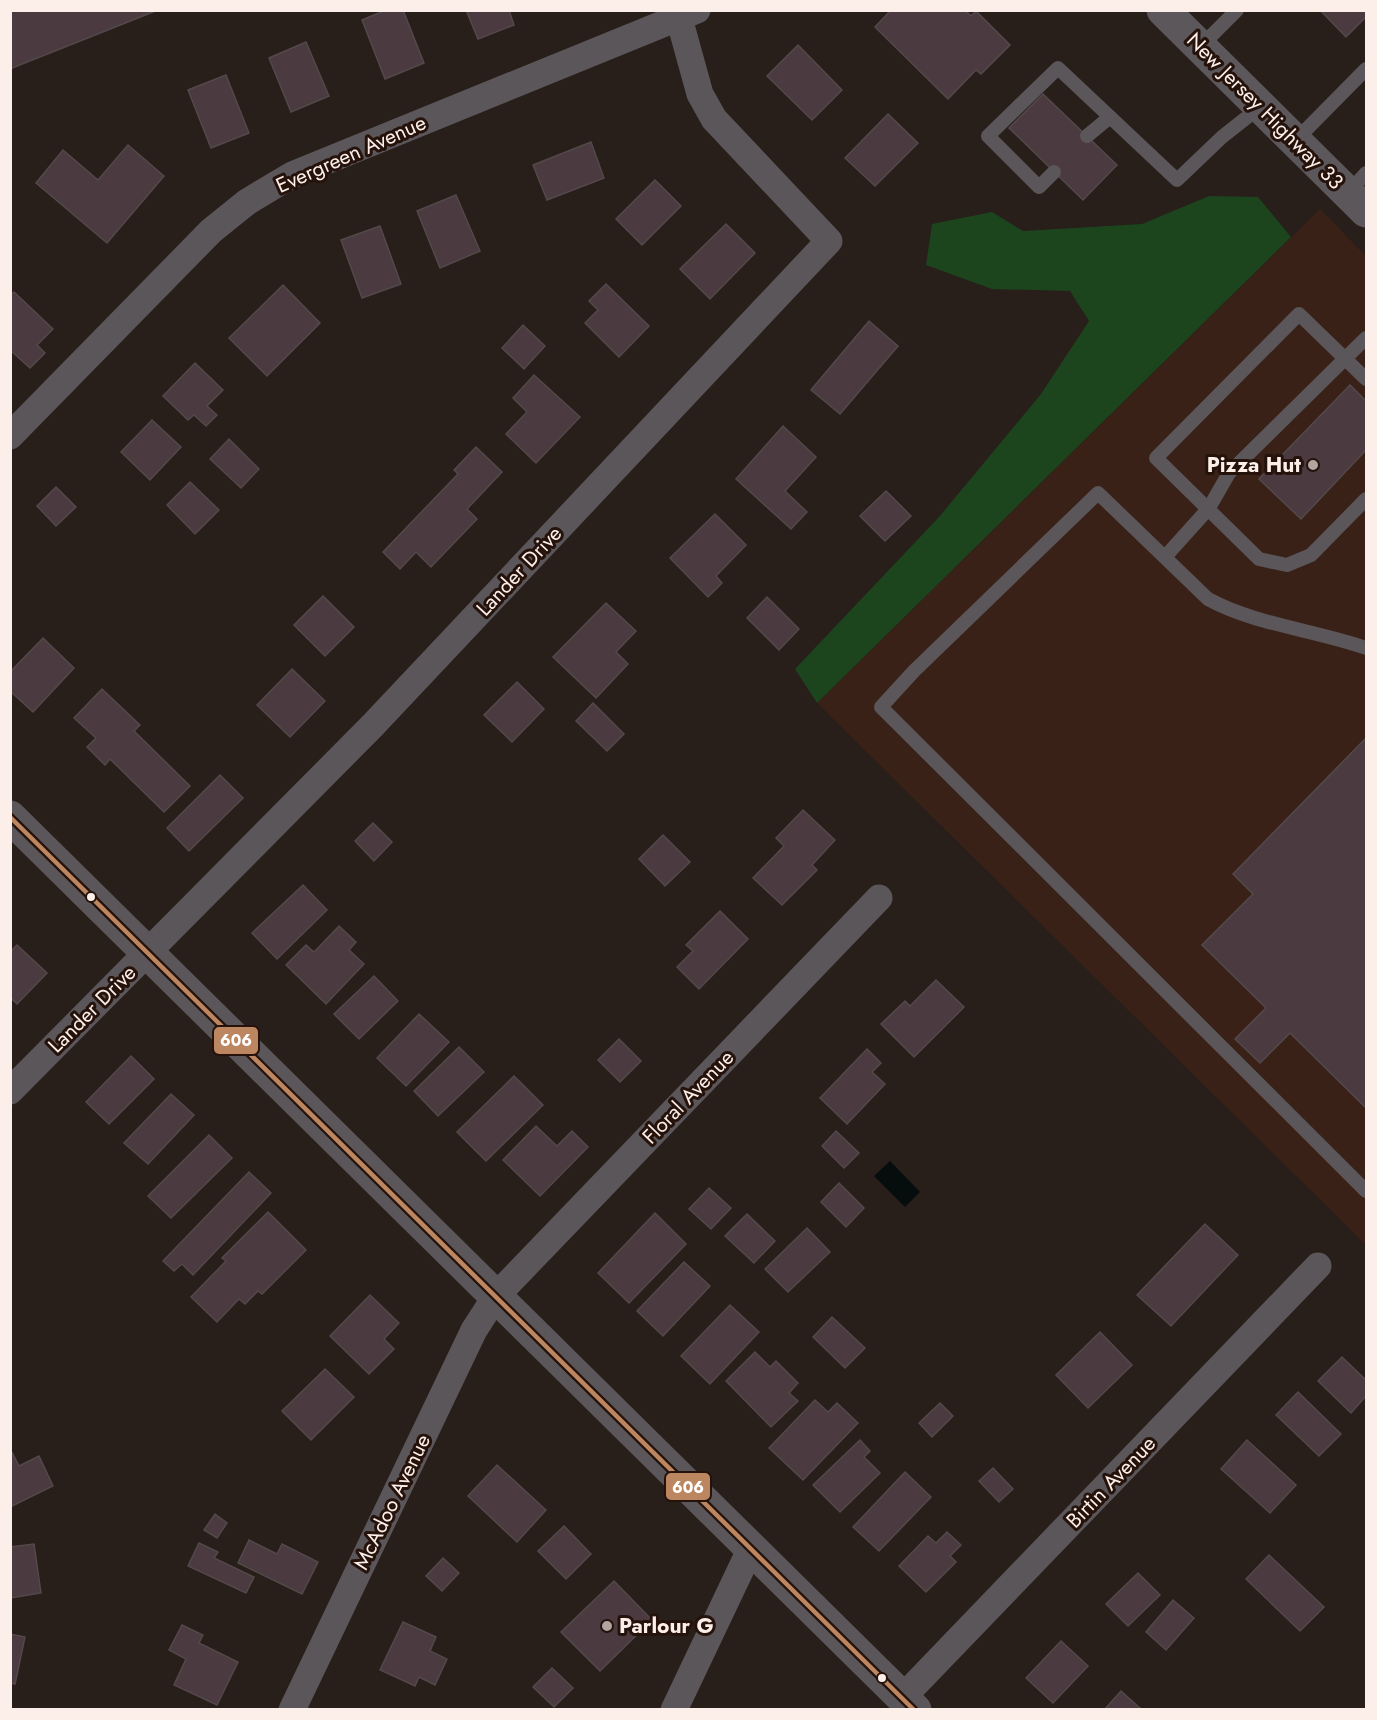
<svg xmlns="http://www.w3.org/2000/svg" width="1377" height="1720" viewBox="0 0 1377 1720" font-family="Jost,sans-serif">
	<rect width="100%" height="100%" fill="#281e1a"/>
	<!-- built -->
	<polygon fill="#392118" points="1320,209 1366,256 1366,1245 817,703"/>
	<!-- green -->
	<polygon fill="#1c451e" points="1209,196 1258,197 1291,237 817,703 795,669 939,517 1041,394 1089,321 1070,291 992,289 926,265 932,224 992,212 1023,231 1142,224"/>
	<!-- water -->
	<polygon fill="#050d0d" points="890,1161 920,1192 905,1207 874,1176"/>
	<!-- building -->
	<g fill="#4b3a40" stroke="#53494a" stroke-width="1.5">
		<polygon points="10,10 158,10 10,69"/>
		<polygon points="386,10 403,10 424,63 385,79 362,20"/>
		<polygon points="466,10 509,10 514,25 478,39"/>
		<polygon points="891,10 965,10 971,16 976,11 1010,45 981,74 976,70 948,99 875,27"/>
		<polygon points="1320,10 1366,10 1366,17 1346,37"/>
		<polygon points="306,42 329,96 291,112 269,58"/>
		<polygon points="798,45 842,90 812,120 767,76"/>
		<polygon points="226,75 249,133 211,148 188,90"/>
		<polygon points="1043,94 1117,165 1083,200 1009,128"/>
		<polygon points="888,114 918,143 875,186 845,158"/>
		<polygon points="591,142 604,178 547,200 533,165"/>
		<polygon points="128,145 164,176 107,243 36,183 63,150 98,180"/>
		<polygon points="655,180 681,206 642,245 616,219"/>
		<polygon points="456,195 480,251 440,268 417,211"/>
		<polygon points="726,224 755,253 710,299 680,269"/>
		<polygon points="380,226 401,284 362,298 341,240"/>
		<polygon points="606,284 649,326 619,357 585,323 598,310 589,301"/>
		<polygon points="283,285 320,323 267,376 229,338"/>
		<polygon points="14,292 53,329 37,345 45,353 30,368 10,350 10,295"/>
		<polygon points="869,321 898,346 840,414 811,390"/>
		<polygon points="523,325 545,346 524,369 502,348"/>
		<polygon points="195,363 223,390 207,406 217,415 206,426 194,415 188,420 163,396"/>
		<polygon points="534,375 580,417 536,463 506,434 527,412 513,398"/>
		<polygon points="1350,385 1366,401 1366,450 1301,519 1259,479"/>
		<polygon points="152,420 181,447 150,480 121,452"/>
		<polygon points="783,426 816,457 785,491 807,512 791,529 736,479"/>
		<polygon points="229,439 259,469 241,488 210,459"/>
		<polygon points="476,447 502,472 467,509 477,519 431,567 416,552 400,569 383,552 458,474 454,470"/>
		<polygon points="190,482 219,510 195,534 167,505"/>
		<polygon points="56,487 76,507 56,526 37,506"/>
		<polygon points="886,491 911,516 885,541 860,516"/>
		<polygon points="715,514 746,545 716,576 722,583 708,597 670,558"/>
		<polygon points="323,596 354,627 325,656 294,625"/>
		<polygon points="767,597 799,629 779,650 747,618"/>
		<polygon points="606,603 636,631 616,652 628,664 596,698 553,657"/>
		<polygon points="43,638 74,668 33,712 10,691 10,672"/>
		<polygon points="292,669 325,701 290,737 257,705"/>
		<polygon points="517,682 544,709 512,742 484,715"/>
		<polygon points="102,689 140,725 134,731 190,786 164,812 110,759 105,765 87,747 96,738 74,718"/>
		<polygon points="593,703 624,734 607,751 576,721"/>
		<polygon points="1366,738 1366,1108 1290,1033 1260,1063 1235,1039 1266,1008 1202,945 1253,894 1233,874"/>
		<polygon points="220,775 243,798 189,851 167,828"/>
		<polygon points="803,810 835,840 812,865 817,870 782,905 753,878 784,846 776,838"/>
		<polygon points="373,823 392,842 374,861 355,841"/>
		<polygon points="663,835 690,862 665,886 639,859"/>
		<polygon points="303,885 327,910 277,959 252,933"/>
		<polygon points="720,911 748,939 699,989 677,967 693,951 686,945"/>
		<polygon points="339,926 356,942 349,950 364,964 326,1004 286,965 306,945 314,952"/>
		<polygon points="17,945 47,973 17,1004 10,997 10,952"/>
		<polygon points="374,976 398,1001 359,1039 334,1014"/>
		<polygon points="936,980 964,1007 914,1057 881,1024 905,1001 910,1006"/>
		<polygon points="419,1014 449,1042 406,1086 377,1058"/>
		<polygon points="619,1039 641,1061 620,1082 598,1060"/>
		<polygon points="459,1047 484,1072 438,1116 414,1091"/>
		<polygon points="867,1049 881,1063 872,1072 885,1084 847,1124 820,1098"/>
		<polygon points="131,1056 154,1079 109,1124 86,1102"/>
		<polygon points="514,1076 543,1105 486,1161 457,1132"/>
		<polygon points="171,1094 194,1115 148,1164 124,1143"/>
		<polygon points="536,1126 557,1146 572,1131 588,1147 540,1196 503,1160"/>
		<polygon points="836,1131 859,1153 844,1168 822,1146"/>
		<polygon points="209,1135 232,1158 171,1218 148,1196"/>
		<polygon points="249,1172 271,1193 193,1275 182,1264 174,1271 163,1261"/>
		<polygon points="839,1183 864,1208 846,1227 821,1202"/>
		<polygon points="709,1188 731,1208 711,1229 689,1209"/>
		<polygon points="268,1212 306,1250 262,1294 258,1291 245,1304 239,1299 217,1322 191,1297 226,1261 222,1258"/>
		<polygon points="655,1213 686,1244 629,1303 598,1273"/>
		<polygon points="747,1214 775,1241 754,1263 725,1236"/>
		<polygon points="1205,1224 1238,1255 1171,1326 1137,1295"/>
		<polygon points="807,1228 830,1252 788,1292 765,1269"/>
		<polygon points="684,1262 710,1286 663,1336 637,1311"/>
		<polygon points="370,1295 399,1323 384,1339 394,1349 369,1374 330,1336"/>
		<polygon points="730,1305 759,1332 710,1384 681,1356"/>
		<polygon points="832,1317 865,1348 845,1368 813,1337"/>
		<polygon points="1100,1332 1132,1365 1088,1408 1056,1375"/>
		<polygon points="755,1352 770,1367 776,1361 798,1383 789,1393 798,1401 771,1427 726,1381"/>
		<polygon points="1342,1357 1366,1380 1366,1396 1351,1413 1318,1381"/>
		<polygon points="325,1369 354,1397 311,1440 282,1411"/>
		<polygon points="1298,1392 1341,1434 1319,1456 1276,1415"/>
		<polygon points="815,1400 828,1412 837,1403 858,1423 803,1480 769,1448"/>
		<polygon points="940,1403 953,1416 932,1437 919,1423"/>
		<polygon points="860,1440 870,1451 864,1457 880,1473 840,1512 813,1485"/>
		<polygon points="1247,1440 1296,1485 1270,1513 1221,1469"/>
		<polygon points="12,1452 19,1466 39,1456 53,1486 10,1507"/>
		<polygon points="497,1465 546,1510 517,1542 468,1496"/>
		<polygon points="993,1468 1013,1489 999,1502 979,1481"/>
		<polygon points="905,1472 931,1497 879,1551 853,1527"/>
		<polygon points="215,1514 227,1523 217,1538 204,1530"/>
		<polygon points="564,1526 591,1554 566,1579 538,1551"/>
		<polygon points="947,1532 961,1545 950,1556 956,1562 926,1592 899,1566 928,1536 936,1543"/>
		<polygon points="249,1540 277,1554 282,1544 318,1562 302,1594 238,1563"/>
		<polygon points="199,1543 218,1552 214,1558 254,1577 246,1593 188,1566"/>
		<polygon points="34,1544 41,1593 10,1598 10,1547"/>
		<polygon points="1269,1555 1324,1607 1300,1631 1246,1579"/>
		<polygon points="443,1558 459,1573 442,1591 426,1576"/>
		<polygon points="1138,1573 1160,1595 1128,1626 1106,1604"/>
		<polygon points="614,1581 652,1620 600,1671 561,1632"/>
		<polygon points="1173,1600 1194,1618 1166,1650 1146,1632"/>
		<polygon points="403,1622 436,1637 430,1651 447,1659 435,1685 419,1677 415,1686 380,1670"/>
		<polygon points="182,1625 203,1635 199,1643 238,1662 217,1705 174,1685 186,1659 169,1650"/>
		<polygon points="10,1634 25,1637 15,1684 10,1683"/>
		<polygon points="1061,1641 1088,1666 1053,1703 1026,1678"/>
		<polygon points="552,1668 573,1688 554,1707 533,1687"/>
		<polygon points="1121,1691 1142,1710 1104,1710"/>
	</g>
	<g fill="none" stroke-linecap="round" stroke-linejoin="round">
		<!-- service -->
		<g stroke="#5a5659" stroke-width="14">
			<polyline points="1200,47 1237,10"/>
			<polyline points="1087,136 1110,117"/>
			<polyline points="1295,141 1366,69"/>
			<polyline points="1054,172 1039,187 988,136 1058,68 1177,180 1222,137 1260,107"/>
			<polyline points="1348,193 1366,173"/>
			<polyline points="1366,379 1299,314 1156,458 1259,559 1287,565 1311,555 1366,499"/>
			<polyline points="1165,557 1209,508 1229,473 1366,338"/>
			<path d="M 1366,648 C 1315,630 1256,625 1208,599 L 1098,493 L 914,671 L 881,707 L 1366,1191"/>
		</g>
		<!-- minor -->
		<g stroke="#5a5659" stroke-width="27">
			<polyline points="10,436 211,231 247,202 292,175 697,10"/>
			<polyline points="10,1091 373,725 829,241 714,119 700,94 679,18"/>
			<polyline points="903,1697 1318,1266"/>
			<polyline points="292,1710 474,1330 496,1296 879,898"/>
			<polyline points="674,1710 751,1548"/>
		</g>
		<!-- tertiary -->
		<polyline stroke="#5a5659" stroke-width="33" points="10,817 915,1710"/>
		<!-- primary -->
		<polyline stroke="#5b575a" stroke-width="33" points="1163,10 1366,211"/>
		<defs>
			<polyline id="bus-1" points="10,817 914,1710"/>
		</defs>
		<!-- bus-1 casing -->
		<use href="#bus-1" stroke="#24120b" stroke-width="9"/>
		<!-- bus-1 -->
		<use href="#bus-1" stroke="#bb8660" stroke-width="4.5"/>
	</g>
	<!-- markers -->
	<g fill="#b2a5a1" stroke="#24120b" stroke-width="2">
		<circle cx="1313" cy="465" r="6"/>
		<circle cx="607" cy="1626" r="6"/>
	</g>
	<g fill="#fceee9" stroke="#24120b" stroke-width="2">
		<circle cx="91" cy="897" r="5"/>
		<circle cx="882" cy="1678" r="5"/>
	</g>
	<g text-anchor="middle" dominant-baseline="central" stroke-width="6" stroke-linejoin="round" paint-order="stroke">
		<!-- street labels -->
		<g font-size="21" fill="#fceee9" stroke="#24120b">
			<text transform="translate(1265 111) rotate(45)">New Jersey Highway 33</text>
			<text transform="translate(351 154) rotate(-24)">Evergreen Avenue</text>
			<text transform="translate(519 571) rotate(-47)">Lander Drive</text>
			<text transform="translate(92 1009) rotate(-45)">Lander Drive</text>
			<text transform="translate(688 1097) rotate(-46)">Floral Avenue</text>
			<text transform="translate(1111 1482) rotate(-46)">Birtin Avenue</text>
			<text transform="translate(392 1502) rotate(-64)">McAdoo Avenue</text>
		</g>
		<!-- poi labels -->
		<g font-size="21" font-weight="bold" fill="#fceee9" stroke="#24120b" text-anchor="end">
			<text x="1301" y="465">Pizza Hut</text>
			<text x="619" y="1626" text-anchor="start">Parlour G</text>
		</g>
	</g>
	<g stroke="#24120b" stroke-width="2">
		<rect x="213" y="1026" width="46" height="29" rx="6" fill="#bb8660"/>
		<rect x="665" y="1472" width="46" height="29" rx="6" fill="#bb8660"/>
	</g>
	<g font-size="16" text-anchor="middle" font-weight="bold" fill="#fff">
		<text x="236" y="1046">606</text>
		<text x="688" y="1493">606</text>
	</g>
	<!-- border -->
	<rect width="1377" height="1720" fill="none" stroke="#fceee9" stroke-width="24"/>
</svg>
